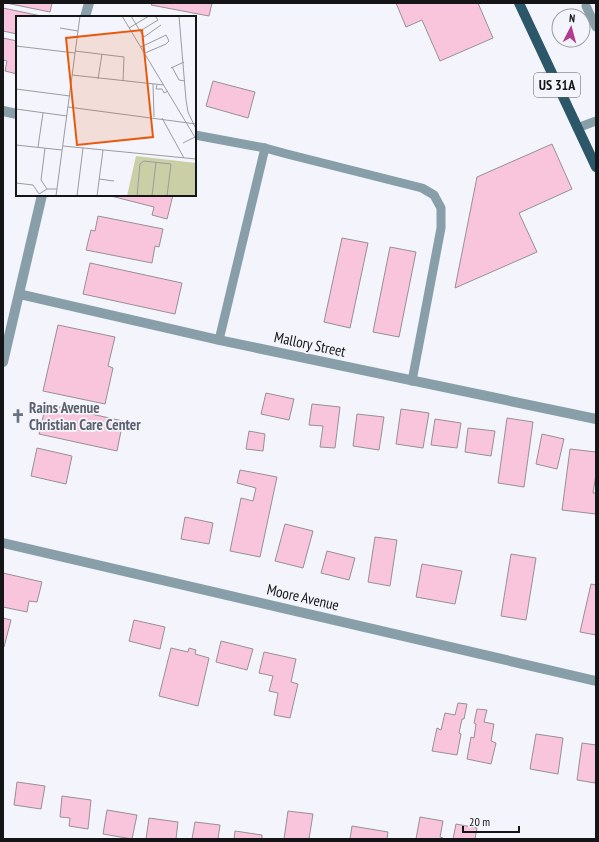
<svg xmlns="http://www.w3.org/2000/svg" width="599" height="842" viewBox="0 0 599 842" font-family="'PT Sans Narrow',sans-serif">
	<rect width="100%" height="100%" fill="#f4f5fc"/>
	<!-- building -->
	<g fill="#f9c5dc" stroke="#979093">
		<polygon points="6,3 52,3 50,12"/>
		<polygon points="152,3 212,3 209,16 151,5"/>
		<polygon points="396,3 478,3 493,38 440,61 422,20 406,27"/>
		<polygon points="3,8 46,17 17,17 17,34 3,31"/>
		<polygon points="3,38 17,41 17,74 5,71 7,61 3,60"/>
		<polygon points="213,81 255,92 248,118 206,106"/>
		<polygon points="552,144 572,189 519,213 537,252 455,288 477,177"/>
		<polygon points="107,195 173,195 167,219 152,215 154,207"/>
		<polygon points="98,216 163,229 159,247 155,246 152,263 86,250 91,230 95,231"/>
		<polygon points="342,238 368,243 350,328 324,322"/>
		<polygon points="390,247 416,252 399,337 373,332"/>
		<polygon points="90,263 182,283 175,314 83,294"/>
		<polygon points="58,325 115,337 108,366 113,368 105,404 43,391"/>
		<polygon points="266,393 294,399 289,420 261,414"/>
		<polygon points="46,404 123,421 117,451 39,434"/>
		<polygon points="312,404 340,407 335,448 320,447 323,426 309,425"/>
		<polygon points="401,409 429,413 423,448 396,444"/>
		<polygon points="357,414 384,417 379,450 353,446"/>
		<polygon points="507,418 533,422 524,487 498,483"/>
		<polygon points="435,419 461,423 457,448 431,445"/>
		<polygon points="468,428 495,431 491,456 465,452"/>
		<polygon points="249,431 265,434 263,451 246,449"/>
		<polygon points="542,434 564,439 557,469 536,464"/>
		<polygon points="37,448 72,456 66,484 31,476"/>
		<polygon points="570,449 596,452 596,474 593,493 596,493 596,514 562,510"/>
		<polygon points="240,470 277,477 260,557 230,551 241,498 253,501 256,488 237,483"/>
		<polygon points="185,517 213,523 209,544 181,539"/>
		<polygon points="285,524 313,531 303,568 275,561"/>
		<polygon points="375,537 397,540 390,586 368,582"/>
		<polygon points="327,551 355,558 349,580 321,573"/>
		<polygon points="511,554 536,558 526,620 501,616"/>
		<polygon points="422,564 462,571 455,604 416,597"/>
		<polygon points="3,573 42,582 37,602 29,601 27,612 3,607"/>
		<polygon points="591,584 596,585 596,635 580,632"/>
		<polygon points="3,618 11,620 4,647 3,647"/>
		<polygon points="134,620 165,627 160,649 129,641"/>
		<polygon points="221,641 253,649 247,670 216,662"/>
		<polygon points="171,648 188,652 189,648 196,650 195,654 209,658 198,706 159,696"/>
		<polygon points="264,652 296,659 291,682 298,684 290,718 274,715 278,693 269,691 273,676 259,673"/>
		<polygon points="458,703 467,704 464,719 462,719 459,733 461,734 457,755 432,751 437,728 441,730 445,713 455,715"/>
		<polygon points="477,709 487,710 484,722 494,724 491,741 496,743 491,764 467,759 471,737 474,738 476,724 474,723"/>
		<polygon points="536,734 563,738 558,774 530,769"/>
		<polygon points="582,743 596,745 596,776 595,783 577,780"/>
		<polygon points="17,782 45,786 41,809 14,805"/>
		<polygon points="62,796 91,800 88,829 69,826 70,818 60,817"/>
		<polygon points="107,810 137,815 132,839 103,834"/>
		<polygon points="288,811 313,814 309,839 284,839"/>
		<polygon points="420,817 443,821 440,837 443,838 443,839 416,839"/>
		<polygon points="149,818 178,822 176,839 146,839"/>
		<polygon points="195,822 220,825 218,839 192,839"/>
		<polygon points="456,824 477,828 475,839 453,839"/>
		<polygon points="352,826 388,832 387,839 350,839"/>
		<polygon points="235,831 262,835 262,839 234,839"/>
	</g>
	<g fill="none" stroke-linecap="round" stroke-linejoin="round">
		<!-- service -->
		<g stroke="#889fa9" stroke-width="9">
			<polyline points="586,6 596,27"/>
			<polyline points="577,128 596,121"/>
			<polyline points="195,135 265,148 287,154 422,188 434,195 441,208 441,228 412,381"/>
			<polyline points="219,340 265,148"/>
		</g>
		<!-- minor -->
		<g stroke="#889fa9" stroke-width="10">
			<polyline points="19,294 219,340 596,419"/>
			<polyline points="3,543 596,681"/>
		</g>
		<!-- tertiary -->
		<g stroke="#889fa9" stroke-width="10">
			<polyline points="85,17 89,3"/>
			<polyline points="3,111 17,114"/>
			<polyline points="3,362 42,195"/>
		</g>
		<!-- primary -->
		<polyline stroke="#2c5769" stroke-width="10" points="519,3 596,167"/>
	</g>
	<!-- icons -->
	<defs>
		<symbol id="church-bare" viewBox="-9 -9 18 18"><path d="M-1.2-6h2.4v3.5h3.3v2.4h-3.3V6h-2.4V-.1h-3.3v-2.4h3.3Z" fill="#6b7280" stroke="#f4f5fc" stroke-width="2.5" paint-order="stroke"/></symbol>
	</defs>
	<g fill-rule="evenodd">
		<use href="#church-bare" x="8" y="406" width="20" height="20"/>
	</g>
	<g text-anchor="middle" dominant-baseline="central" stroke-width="3.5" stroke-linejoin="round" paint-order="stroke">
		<!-- shield labels -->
		<rect fill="#f4f5fc" stroke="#58585c" stroke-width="1" x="534" y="73" width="46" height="24" rx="3"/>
		<g font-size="14" font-weight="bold" fill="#151518">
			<text x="557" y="85">US 31A</text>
		</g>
		<!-- street labels -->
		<g font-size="15" fill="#151518" stroke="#f4f5fc">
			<text transform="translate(310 344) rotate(12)">Mallory Street</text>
			<text transform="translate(303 597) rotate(13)">Moore Avenue</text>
		</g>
		<!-- worship labels -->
		<g font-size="15" font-weight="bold" fill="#5b616d" stroke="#f4f5fc" text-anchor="start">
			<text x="29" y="407">Rains Avenue<tspan x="29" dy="17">Christian Care Center</tspan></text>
		</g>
	</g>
	<!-- overview -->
	<g transform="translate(16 16)">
		<rect width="180" height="180" fill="#f4f5fc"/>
		<path d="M 120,140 L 180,147 L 180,180 L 111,180 Z" fill="#cbcfa6"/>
		<path fill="none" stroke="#9b9ba1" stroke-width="1" d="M 106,0 L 180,123M 115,0 L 124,15 L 142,4 L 139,0M 163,0 L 170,84 L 172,96 L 180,113M 44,12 L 62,15M 113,12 L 133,0M 124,15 L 128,21 L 145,9M 0,30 L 59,37M 125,31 L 150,19 L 153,25 L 150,28 L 129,37M 59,35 L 108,41 L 107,65M 156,51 L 163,64 L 169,65M 155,52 L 168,46M 56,59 L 148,69M 82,63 L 86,38M 137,68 L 138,101M 141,69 L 140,73 L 146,73 L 148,77 L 152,75M 0,73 L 54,80M 52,91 L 180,108M 0,93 L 51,100M 146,102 L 168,142M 167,127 L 179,121M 0,129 L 46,134M 47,130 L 180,143M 22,131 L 27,97M 29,132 L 25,164 L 31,173M 83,163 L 98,165M 0,167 L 17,169 L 23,178 L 31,173 L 41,173M 40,180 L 64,0M 61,180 L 67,132M 81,180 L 87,134M 121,180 L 124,148 L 128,145 L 155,148 L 151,180M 136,180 L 140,146"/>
		<path fill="#e8590c" fill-opacity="0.15" stroke="#e8590c" stroke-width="2" d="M 126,14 L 137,121 L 61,129 L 50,22 Z"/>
		<rect width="180" height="180" fill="none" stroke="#151518" stroke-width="2"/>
	</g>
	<!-- border -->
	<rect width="599" height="842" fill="none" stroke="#151518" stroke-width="8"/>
	<!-- north arrow -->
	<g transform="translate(571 28) rotate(6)"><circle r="19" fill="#f4f5fc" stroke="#9b9ba1"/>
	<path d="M0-3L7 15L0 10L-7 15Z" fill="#b23b90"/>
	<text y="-6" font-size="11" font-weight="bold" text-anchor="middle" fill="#151518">N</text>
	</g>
	<!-- scale -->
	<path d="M463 826v6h56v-6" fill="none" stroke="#151518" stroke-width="2"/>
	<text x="469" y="826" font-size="12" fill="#151518" stroke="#f4f5fc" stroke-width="3" paint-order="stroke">20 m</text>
</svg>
